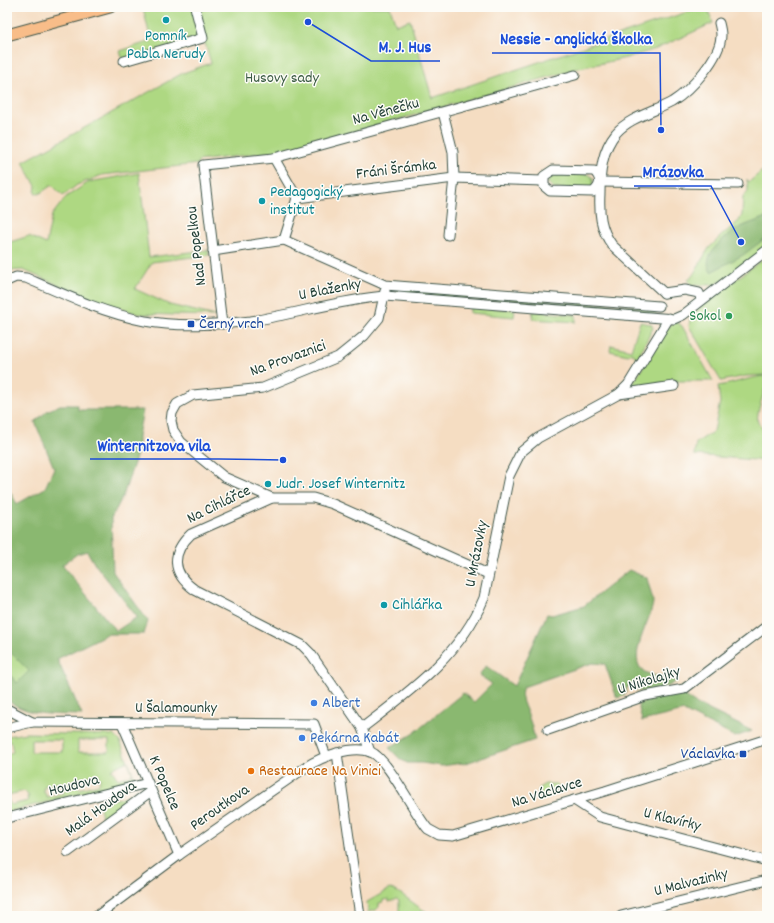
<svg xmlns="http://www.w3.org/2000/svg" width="774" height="923" viewBox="0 0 774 923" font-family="Dekko,sans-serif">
	<rect width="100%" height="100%" fill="#fdfcf7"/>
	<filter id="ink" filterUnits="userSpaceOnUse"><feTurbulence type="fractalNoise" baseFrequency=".025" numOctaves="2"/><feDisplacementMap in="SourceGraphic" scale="8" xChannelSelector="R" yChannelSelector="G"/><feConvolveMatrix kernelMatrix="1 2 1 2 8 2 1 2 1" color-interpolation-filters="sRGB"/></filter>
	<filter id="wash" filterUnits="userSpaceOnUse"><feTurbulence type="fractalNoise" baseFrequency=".012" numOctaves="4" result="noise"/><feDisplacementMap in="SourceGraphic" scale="16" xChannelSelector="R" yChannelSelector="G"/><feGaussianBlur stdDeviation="0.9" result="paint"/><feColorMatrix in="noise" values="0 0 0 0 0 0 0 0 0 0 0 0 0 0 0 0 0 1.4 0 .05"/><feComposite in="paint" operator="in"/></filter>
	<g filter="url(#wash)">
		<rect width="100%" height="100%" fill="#f5ddc2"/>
		<!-- green -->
		<g fill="#aed882" stroke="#668a5b" fill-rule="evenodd">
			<polygon points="146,7 390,7 396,25 410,20 432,98 702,7 707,7 713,23 656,49 626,58 570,70 570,71 294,149 198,161 198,164 102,175 77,185 63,196 52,185 39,194 35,193 36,186 23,162 183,73 211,63 205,43 125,66 120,51 151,41 143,8"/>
			<polygon points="767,167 767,251 724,280 713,285 691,285 688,279 693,275 709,248 721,236 739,221 742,215 743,197 748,192 747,179 749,182"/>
			<polygon points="139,173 149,257 208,250 209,255 152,262 135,289 170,305 216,316 138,314 89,298 23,270 7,271 7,243 29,236 46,244 52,215 66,197 89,182"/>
			<polygon points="553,173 588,174 593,178 593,184 590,189 554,189 548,183 548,177"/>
			<polygon points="767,256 767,375 746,376 721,381 689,326 691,313"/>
			<polygon points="398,288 653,308 656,310 656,314 603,312 587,307 400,294 397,292"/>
			<polygon points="470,306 515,310 514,317 470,313"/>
			<polygon points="533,311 576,315 576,322 532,319"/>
			<polygon points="640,322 651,324 653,328 638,358 631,353 628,355 610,351 611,345 631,350"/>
			<polygon points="677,322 682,326 713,381 673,381 630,388 665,331 671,324"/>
			<path d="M 763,376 L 767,379 C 767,389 753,417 759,424 C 760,426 765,428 767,429 L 767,461 L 694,455 L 696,443 L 714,431 L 720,402 L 718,386 C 733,384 747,378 763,376 Z"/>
			<polygon points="7,649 29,671 17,683 7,672"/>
			<path d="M 26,733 L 114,735 L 120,741 L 135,780 L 7,812 L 7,798 L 11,805 L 28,801 L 27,797 L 29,797 L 25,791 L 8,795 L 9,797 L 7,798 L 7,754 L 13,752 L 11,742 L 7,742 L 7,736 ZM 62,740 L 62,752 L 31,752 L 31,740 ZM 78,740 L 109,740 L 109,752 L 78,752 ZM 128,761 L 133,774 L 118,779 L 111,769 ZM 97,774 L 98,778 L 100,778 L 99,784 L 79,789 L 77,779 ZM 61,782 L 62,785 L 64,785 L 64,793 L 47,797 L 45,793 L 44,793 L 44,786 Z"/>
			<polygon points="545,784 556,784 561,789 537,796 540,787"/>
			<polygon points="137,794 102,818 99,803"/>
			<path d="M 390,889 C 401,891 415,906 427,912 L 425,916 L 399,916 L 399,901 L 397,899 L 389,902 L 389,899 L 383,900 L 383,902 L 379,903 L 379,907 L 376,910 L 368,912 L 367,902 Z"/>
		</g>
		<!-- forest -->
		<g fill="#8ab870" stroke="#547a52" fill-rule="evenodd">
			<path d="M 767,217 L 767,237 L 743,255 L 711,272 C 700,256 724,237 737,229 C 746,224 757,221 767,217 Z"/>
			<path d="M 60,405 L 78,405 L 78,410 L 143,410 L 138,436 L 138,451 L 123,496 L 111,519 L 113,572 L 148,621 L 144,634 L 107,634 L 57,659 L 82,715 C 55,714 30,717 7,700 L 7,672 L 17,683 L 29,671 L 7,649 L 7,486 L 17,504 L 45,488 L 54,468 L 35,422 L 47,411 ZM 87,551 L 94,563 L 137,617 L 116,631 L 62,565 L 77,554 Z"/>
			<path d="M 629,570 L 647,578 C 648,583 653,599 653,602 C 652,619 624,660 645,672 C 655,678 667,675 677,681 C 666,689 651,692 637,691 L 634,686 L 627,687 C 626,694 625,696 617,698 L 605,664 L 592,663 L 523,687 C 518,697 526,708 529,718 C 532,725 533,733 535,740 L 463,764 L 462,763 L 442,766 L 422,763 L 407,763 L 400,759 L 389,748 L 414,733 L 463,693 L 474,702 L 492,684 L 479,675 L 486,666 L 514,686 L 547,614 L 552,615 L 584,606 Z"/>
			<polygon points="682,694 693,702 752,731 735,737 684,711 642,721 638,704 666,695"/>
		</g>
	</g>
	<g filter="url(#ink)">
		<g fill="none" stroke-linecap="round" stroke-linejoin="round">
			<defs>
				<g id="minor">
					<polyline points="124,61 203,38 195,7"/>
					<polyline points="443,112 453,152 454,178 448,235"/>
					<polyline points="274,158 297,198"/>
					<path d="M 553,170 L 594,171 C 602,178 601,186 593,192 L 550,191 L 544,186 L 544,176 Z"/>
					<polyline points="600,182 738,184"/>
					<polyline points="297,198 454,178 543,181"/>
					<polyline points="284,240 297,198"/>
					<polyline points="213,251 284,240 385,285 659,306"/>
					<path d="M 7,281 L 16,277 L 26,278 C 65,295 104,313 145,321 C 176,327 220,325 251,321 C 296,314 339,300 385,296 L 674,319 L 683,315 L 767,250"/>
					<path d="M 664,293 L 612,245 C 600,229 599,212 600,193 C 600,172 602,150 616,133 C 630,117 654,112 672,102 C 690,91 721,57 721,35 C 721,31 720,27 719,23"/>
					<polyline points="664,293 685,290 699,293 701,299"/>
					<polyline points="222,324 203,165 274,158 575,75"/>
					<polyline points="619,394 674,386"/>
					<polyline points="272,498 224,477 181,442 173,430 171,421 172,413 177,404 193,395 263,388 338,357 364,336 379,318 385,291"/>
					<polyline points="7,709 32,722 314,724 326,756"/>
					<polyline points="122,723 179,855"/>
					<polyline points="7,728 32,722"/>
					<path d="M 362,728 C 410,691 460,656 484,598 L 509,476 L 521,452 L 538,438 L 619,394 L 628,385 L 669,318"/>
					<polyline points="548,730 645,696 684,689 767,626"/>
					<path d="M 370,752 L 362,728 L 311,654 L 302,645 L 195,590 C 171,573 171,553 191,534 L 272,498 L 313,498 L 333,504 L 488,574"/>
					<polyline points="337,753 360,916"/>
					<polyline points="574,800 600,817 767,861"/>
					<polyline points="7,818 148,783"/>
					<polyline points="68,852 151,791"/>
					<path d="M 97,916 L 179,855 L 306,767 C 321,757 352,745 371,752 C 388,759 414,813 428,829 L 439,835 L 453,836 L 605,791 L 767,739"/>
					<polyline points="621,916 763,881 767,878"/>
				</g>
				<polyline id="major" points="7,35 110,7"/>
			</defs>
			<!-- minor casing -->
			<use href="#minor" stroke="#3f5549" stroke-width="11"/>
			<!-- major casing -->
			<use href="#major" stroke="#3f5549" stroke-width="13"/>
			<!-- minor -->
			<use href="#minor" stroke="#fff" stroke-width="9"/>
			<!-- major -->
			<use href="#major" stroke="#f8bd89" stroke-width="11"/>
		</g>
	</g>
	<!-- markers -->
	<g fill="#0f9aa8" stroke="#fdfcf7" stroke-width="1.5">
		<circle cx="166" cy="20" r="4"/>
		<circle cx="262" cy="201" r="4"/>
		<circle cx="268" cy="484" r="4"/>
		<circle cx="384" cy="605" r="4"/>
	</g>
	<circle fill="#2e9e5b" stroke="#fdfcf7" stroke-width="1.5" cx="729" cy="316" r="4"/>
	<g fill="#1a4fb4" stroke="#fdfcf7" stroke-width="1.5">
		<rect x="187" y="320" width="8" height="8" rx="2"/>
		<rect x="739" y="750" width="8" height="8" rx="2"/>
	</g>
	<g fill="#3f7fe0" stroke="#fdfcf7" stroke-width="1.5">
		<circle cx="314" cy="703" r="4"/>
		<circle cx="302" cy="738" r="4"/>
	</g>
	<circle fill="#e8710a" stroke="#fdfcf7" stroke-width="1.5" cx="251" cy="771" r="4"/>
	<g text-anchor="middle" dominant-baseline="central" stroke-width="3" stroke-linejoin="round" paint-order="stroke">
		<!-- culture labels -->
		<g font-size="16" fill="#0d838f" stroke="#fdfcf7" text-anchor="start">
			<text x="166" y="36" text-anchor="middle">Pomník<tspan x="166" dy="18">Pabla Nerudy</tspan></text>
			<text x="270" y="192">Pedagogický<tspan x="270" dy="18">institut</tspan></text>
			<text x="276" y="484">Judr. Josef Winternitz</text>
			<text x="392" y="605">Cihlářka</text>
		</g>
		<!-- park labels -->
		<g font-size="16" fill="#3c5c44" stroke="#fdfcf7">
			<text x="282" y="78">Husovy sady</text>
		</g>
		<!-- street labels -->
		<g font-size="16" fill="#1f3d34" stroke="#fdfcf7">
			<text transform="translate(386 112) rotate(-15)">Na Věnečku</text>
			<text transform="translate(396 170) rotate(-7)">Fráni Šrámka</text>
			<text transform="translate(197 246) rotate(-97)">Nad Popelkou</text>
			<text transform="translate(330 290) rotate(-11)">U Blaženky</text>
			<text transform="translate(288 359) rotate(-20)">Na Provaznici</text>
			<text transform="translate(219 505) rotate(-26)">Na Cihlářce</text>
			<text transform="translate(477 554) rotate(-79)">U Mrázovky</text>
			<text transform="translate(649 681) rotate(-17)">U Nikolajky</text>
			<text x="176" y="708">U Šalamounky</text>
			<text transform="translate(164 783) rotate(67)">K Popelce</text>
			<text transform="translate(74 786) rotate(-14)">Houdova</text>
			<text transform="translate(547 793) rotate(-17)">Na Václavce</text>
			<text transform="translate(220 808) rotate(-35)">Peroutkova</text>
			<text transform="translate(101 809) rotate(-36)">Malá Houdova</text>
			<text transform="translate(672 820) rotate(14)">U Klavírky</text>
			<text transform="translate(691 883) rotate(-14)">U Malvazinky</text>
		</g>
		<!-- leisure labels -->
		<g font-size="16" fill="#27864d" stroke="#fdfcf7" text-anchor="end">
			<text x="721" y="316">Sokol</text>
		</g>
		<!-- transit labels -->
		<g font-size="16" fill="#164399" stroke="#fdfcf7" text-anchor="start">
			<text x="199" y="324">Černý vrch</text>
			<text x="735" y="754" text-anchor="end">Václavka</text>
		</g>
		<!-- shop labels -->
		<g font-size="16" fill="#366cbe" stroke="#fdfcf7" text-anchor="start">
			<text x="322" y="703">Albert</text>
			<text x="310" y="738">Pekárna Kabát</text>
		</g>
		<!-- food labels -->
		<g font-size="16" fill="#c56008" stroke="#fdfcf7" text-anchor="start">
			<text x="259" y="771">Restaurace Na Vinici</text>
		</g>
	</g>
	<!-- callouts -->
	<path fill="none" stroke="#1d4ed8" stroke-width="1.5" d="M661 130L660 53H492M308 22L371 61H440M741 242L711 186H634M283 460L219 459H90"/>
	<g fill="#1d4ed8" stroke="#fdfcf7" stroke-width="1.5">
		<circle cx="661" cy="130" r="4"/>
		<circle cx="308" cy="22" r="4"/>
		<circle cx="741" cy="242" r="4"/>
		<circle cx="283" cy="460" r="4"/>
	</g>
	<g font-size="17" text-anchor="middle" font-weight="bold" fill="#1d4ed8" stroke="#fdfcf7" stroke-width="3" stroke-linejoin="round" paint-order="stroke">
		<text x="576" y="44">Nessie - anglická školka</text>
		<text x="405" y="52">M. J. Hus</text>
		<text x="673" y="177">Mrázovka</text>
		<text x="154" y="451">Winternitzova vila</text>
	</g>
	<!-- margin -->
	<rect width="774" height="923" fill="none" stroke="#fdfcf7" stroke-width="24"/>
</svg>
